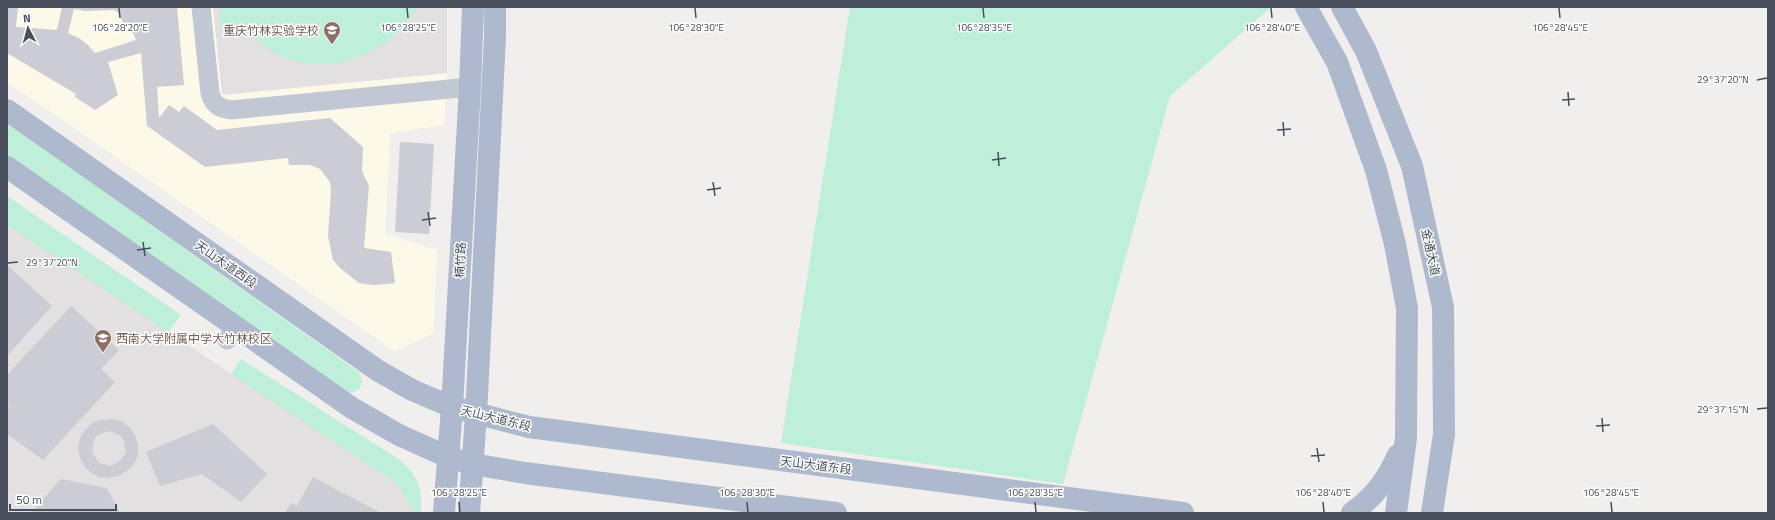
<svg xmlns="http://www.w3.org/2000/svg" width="1775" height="520" viewBox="0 0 1775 520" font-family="'Titillium Web','Noto Sans SC',sans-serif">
	<rect width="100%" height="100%" fill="#f1efee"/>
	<!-- commercial -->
	<polygon fill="#fcf9e8" points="7,7 213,7 223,95 447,73 444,125 390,133 385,234 437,250 433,334 394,351 44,107 7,83"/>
	<!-- education -->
	<g fill="#e2e0e0">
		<polygon points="213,7 447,7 447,73 222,95"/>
		<polygon points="7,225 395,482 416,513 7,513"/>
	</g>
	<!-- green -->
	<g fill="#bdefd9">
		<path d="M 219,7 L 418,7 C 391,52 333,78 283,57 C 266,49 253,38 241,26 L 221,28 Z"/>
		<polygon points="850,7 1271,7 1170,96 1063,484 781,443"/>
		<path d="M 7,123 L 360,373 C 364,385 360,393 347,393 L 7,156 Z"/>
		<polygon points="7,196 181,315 168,332 7,225"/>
		<path d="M 241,359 L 400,460 C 418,477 423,488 421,513 L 416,513 L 395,482 L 231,374 Z"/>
	</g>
	<!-- building -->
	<g fill="#cbccd4" fill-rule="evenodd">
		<path d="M 7,7 L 18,7 L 16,27 L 57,30 L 62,7 L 177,7 L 184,85 L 157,87 L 159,118 L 169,105 L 179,112 L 184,106 L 217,130 L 330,118 L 363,147 L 362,171 L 369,186 L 364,248 L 391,252 L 395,283 L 374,285 L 359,283 L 340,268 L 333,260 L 328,236 L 331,191 L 330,182 L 320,169 L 310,165 L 289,165 L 288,158 L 205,167 L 147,126 L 141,53 L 108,62 L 118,95 L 95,110 L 75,97 L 76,94 L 7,53 ZM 74,9 L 85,11 L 114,10 L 118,12 L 123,22 L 131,28 L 136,40 L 95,53 L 88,45 L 79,38 L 68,33 Z"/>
		<polygon points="400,142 434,144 429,234 395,232"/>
		<polygon points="7,265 52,306 7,356"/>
		<polygon points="71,306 119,350 101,369 115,382 43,460 7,434 7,408 10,406 7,403 7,375"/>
		<path d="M 111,419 L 121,421 L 129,427 L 135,435 L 138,445 L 138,455 L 134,464 L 127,471 L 118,476 L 109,478 L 99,477 L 91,473 L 84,466 L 80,457 L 78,448 L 80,438 L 85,430 L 92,423 L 101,420 ZM 110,431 L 121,436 L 124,441 L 126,452 L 120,461 L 110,466 L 99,463 L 93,454 L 92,448 L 95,438 L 99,434 Z"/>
		<polygon points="213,424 267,474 241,502 202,474 160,486 146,452"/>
		<polygon points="313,477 381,513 285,513 291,503 297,506"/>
		<polygon points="61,479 107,488 120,513 31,513"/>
	</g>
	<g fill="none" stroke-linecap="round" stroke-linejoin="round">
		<!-- minor -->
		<g stroke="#c2c8d3" stroke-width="19">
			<path d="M 201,7 L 210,93 C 213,105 219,108 231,110 L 470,87"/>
			<polyline points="227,340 238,327"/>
		</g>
		<!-- major -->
		<g stroke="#aeb9cd" stroke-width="22">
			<polyline points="1306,7 1337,62 1376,170 1395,244 1407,308 1406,438 1396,513"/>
			<polyline points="1342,7 1366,51 1412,166 1443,307 1444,434 1432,513"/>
			<polyline points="7,110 377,370 412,390 452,407 529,427 1183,513"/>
			<polyline points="7,167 352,408 399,435 448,457 472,464 525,473 836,513"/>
			<polyline points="444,513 452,407 470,87 473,7"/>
			<polyline points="469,513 476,415 495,37 495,7"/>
			<path d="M 1352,513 C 1374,497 1387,480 1398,455"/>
		</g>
	</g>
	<!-- ticks -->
	<path fill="none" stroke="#474e5c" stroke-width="1.5" d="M 119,8 L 120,18M 407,8 L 408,18M 695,8 L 696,18M 983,8 L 984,18M 1271,8 L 1272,18M 1559,8 L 1560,18M 1757,80 L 1767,78M 1568,92 L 1569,106M 1562,100 L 1575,99M 1283,122 L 1284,136M 1277,130 L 1291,129M 998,152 L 999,166M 992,160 L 1006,158M 713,182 L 715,196M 707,190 L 721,188M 428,212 L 430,226M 422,220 L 436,218M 143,242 L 145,256M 137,250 L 151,248M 8,263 L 18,262M 1757,409 L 1767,408M 1602,418 L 1603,432M 1596,426 L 1610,425M 1317,448 L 1319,462M 1311,456 L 1325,455M 459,502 L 460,512M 747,502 L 748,512M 1035,502 L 1036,512M 1323,502 L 1324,512M 1611,502 L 1612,512"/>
	<!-- icons -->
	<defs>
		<symbol id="school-pin" viewBox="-11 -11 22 30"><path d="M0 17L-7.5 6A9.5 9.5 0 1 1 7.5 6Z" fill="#8d6e63" stroke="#fff"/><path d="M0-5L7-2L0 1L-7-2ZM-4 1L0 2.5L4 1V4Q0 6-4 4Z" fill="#fff"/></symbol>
	</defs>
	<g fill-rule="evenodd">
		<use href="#school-pin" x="322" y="20" width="20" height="27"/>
		<use href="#school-pin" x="93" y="328" width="20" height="27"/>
	</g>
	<g text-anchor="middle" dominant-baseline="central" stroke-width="3" stroke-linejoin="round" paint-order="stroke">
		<!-- education labels -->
		<g font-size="12" fill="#785e54" stroke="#fff" text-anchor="end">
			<text x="319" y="30">重庆竹林实验学校</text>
			<text x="116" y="338" text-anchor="start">西南大学附属中学大竹林校区</text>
		</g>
		<!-- street labels -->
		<g font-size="12" fill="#474e5c" stroke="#fff">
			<text transform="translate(1431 252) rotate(78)">金通大道</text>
			<text transform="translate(460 260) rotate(-87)">楠竹路</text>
			<text transform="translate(226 264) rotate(35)">天山大道西段</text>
			<text transform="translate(496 418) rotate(14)">天山大道东段</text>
			<text transform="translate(816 465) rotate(7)">天山大道东段</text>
		</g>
	</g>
	<g font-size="10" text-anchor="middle" fill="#474e5c" stroke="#fff" stroke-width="3" stroke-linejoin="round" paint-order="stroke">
		<text x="120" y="31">106°28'20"E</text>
		<text x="408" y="31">106°28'25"E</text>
		<text x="696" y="31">106°28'30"E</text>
		<text x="984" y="31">106°28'35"E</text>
		<text x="1272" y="31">106°28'40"E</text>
		<text x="1560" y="31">106°28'45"E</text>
		<text x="1723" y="83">29°37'20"N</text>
		<text x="52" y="266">29°37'20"N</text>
		<text x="1723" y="413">29°37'15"N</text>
		<text x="459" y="496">106°28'25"E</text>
		<text x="747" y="496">106°28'30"E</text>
		<text x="1035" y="496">106°28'35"E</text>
		<text x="1323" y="496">106°28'40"E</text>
		<text x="1611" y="496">106°28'45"E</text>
	</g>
	<!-- border -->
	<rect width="1775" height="520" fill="none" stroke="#474e5c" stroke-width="16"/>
	<!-- north arrow -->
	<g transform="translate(28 28) rotate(354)" stroke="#ffffff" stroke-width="3" paint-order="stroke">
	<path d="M0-3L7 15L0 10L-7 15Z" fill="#474e5c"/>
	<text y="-6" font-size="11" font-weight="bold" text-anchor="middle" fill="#474e5c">N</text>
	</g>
	<!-- scale -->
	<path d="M10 504v6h106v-6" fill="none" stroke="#474e5c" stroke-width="2"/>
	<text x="16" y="504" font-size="12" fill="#474e5c" stroke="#ffffff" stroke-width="3" paint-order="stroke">50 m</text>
</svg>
